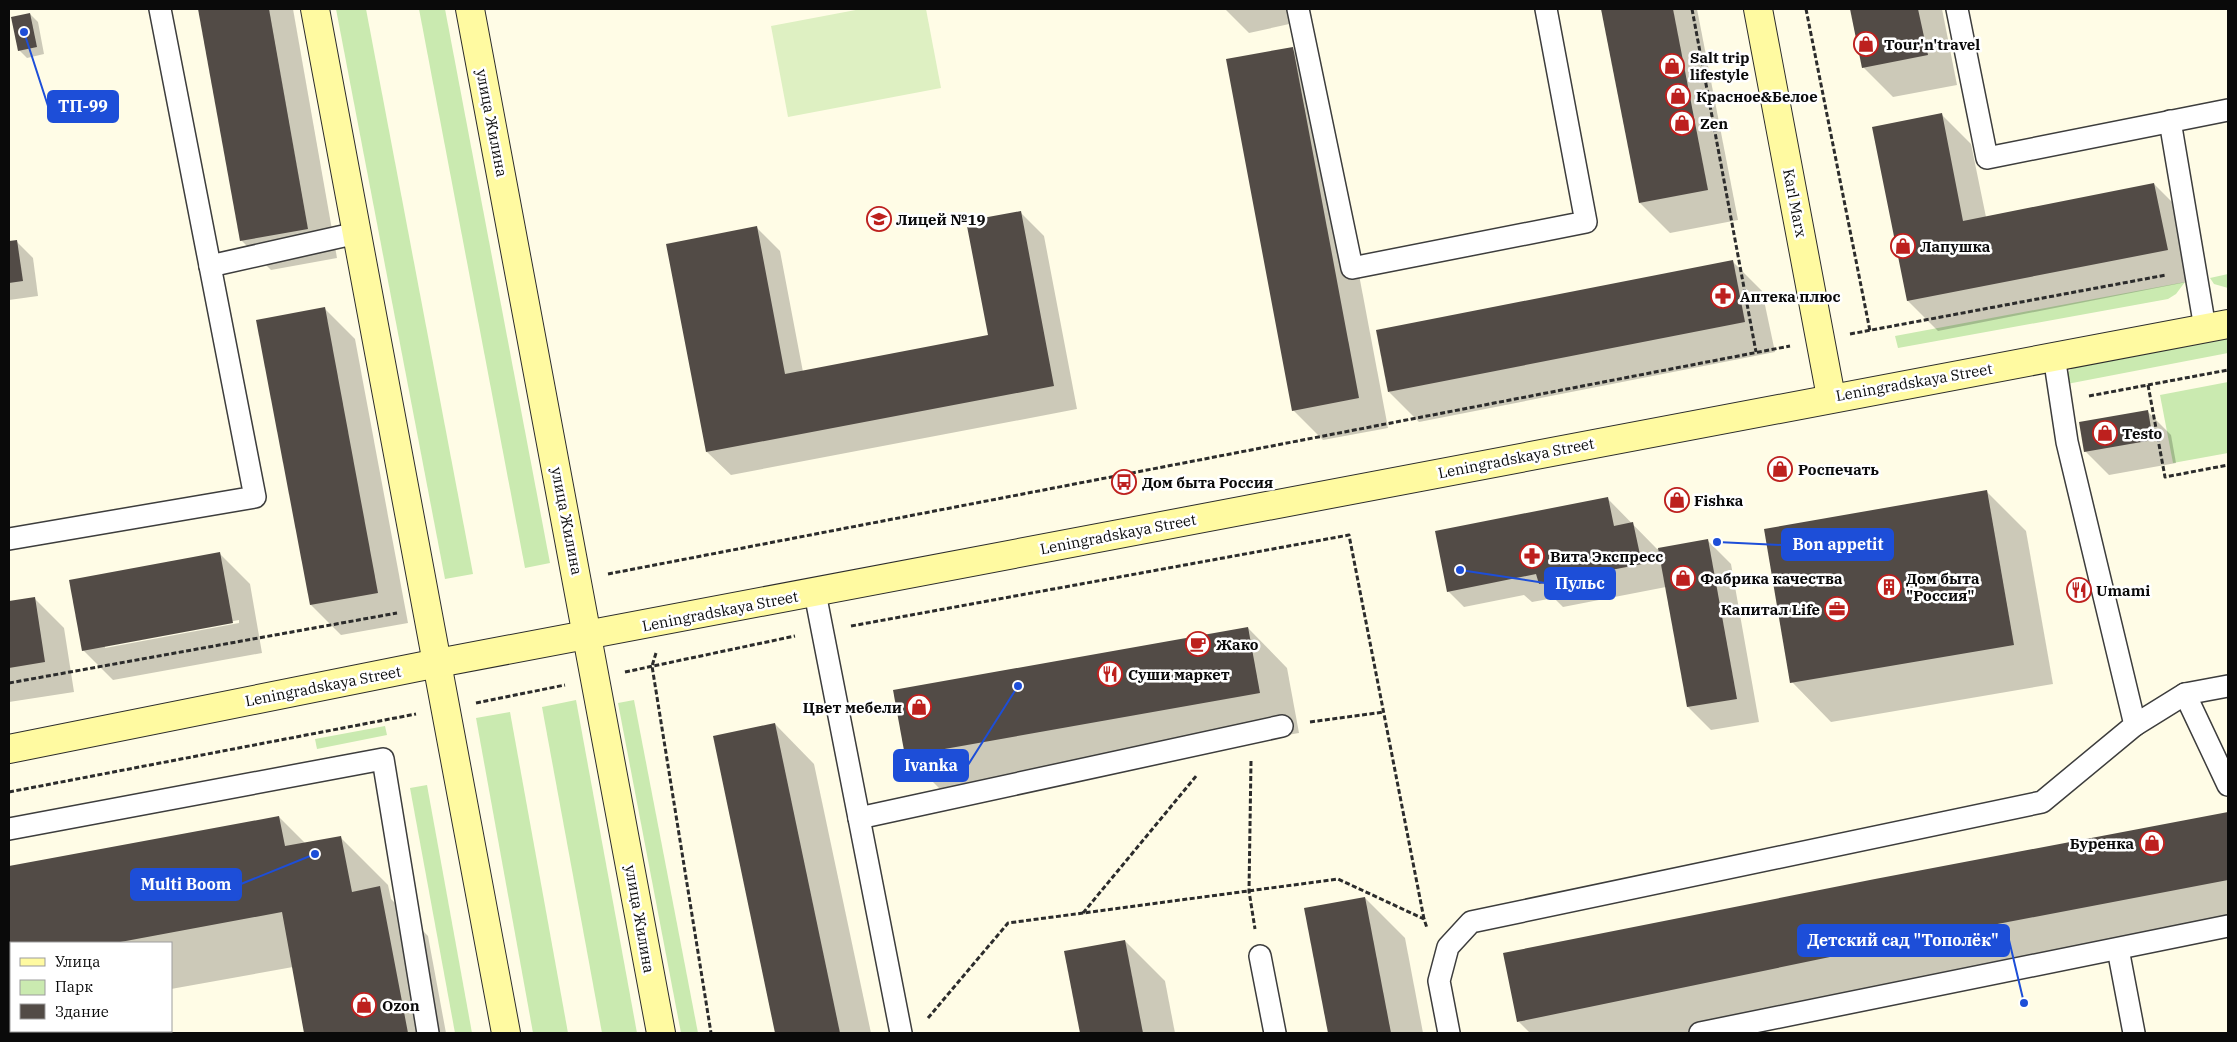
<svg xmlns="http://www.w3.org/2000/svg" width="2237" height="1042" viewBox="0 0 2237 1042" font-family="'IBM Plex Serif',serif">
	<rect width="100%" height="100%" fill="#fffce6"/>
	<!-- green -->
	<g fill="#caeab0">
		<polygon points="336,9 366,9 473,574 445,579"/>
		<polygon points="419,9 445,9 550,563 525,568"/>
		<polygon points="2228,274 2228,288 2214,284 2210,278"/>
		<polygon points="2185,282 2176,294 2168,299 1898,348 1895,336"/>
		<polygon points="2228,334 2228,353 2067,384 2066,375 2076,363"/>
		<polygon points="2228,382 2228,453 2173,463 2160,395"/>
		<polygon points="576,700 637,1033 602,1033 542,707"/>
		<polygon points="634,700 698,1033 681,1033 618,703"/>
		<polygon points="510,712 568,1033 533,1033 476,718"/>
		<polygon points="385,726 387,735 317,749 315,739"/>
		<polygon points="427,785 472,1033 455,1033 410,788"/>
	</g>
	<!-- pitch -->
	<polygon fill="#def0c2" points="861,9 926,9 941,88 788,117 771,26"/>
	<!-- shadow -->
	<g fill="#0003" fill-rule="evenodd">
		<polygon points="199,9 293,9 337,258 271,270 241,240"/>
		<polygon points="1225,9 1310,9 1312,19 1249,33"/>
		<polygon points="1603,9 1697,9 1738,220 1670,233 1640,203"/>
		<polygon points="1851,9 1942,9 1957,85 1893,97 1863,67"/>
		<polygon points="30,14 38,22 44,54 27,58 19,50"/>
		<polygon points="1292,49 1322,79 1388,428 1323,440 1293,410"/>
		<polygon points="1941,114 1971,144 1986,217 2154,184 2184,214 2197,280 1938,331 1908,301 1874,128"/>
		<polygon points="1020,212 1044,236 1077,409 731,475 707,452 757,228 780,251 803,372 990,336"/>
		<polygon points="17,242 33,258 38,296 9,300 9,243"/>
		<polygon points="1732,261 1762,291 1775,352 1419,422 1389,392"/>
		<polygon points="325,309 355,339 408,623 341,635 311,605"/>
		<polygon points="2147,411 2171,435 2176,463 2109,475 2085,451"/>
		<polygon points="1986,491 2026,531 2053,684 1831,722 1792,682"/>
		<polygon points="1608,499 1657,549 1707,540 1731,564 1759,722 1711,730 1688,707 1666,587 1563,607 1554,598 1532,602 1524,595 1464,607 1448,591"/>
		<path d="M 220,554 L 250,584 L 262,653 L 113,680 L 83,650 ZM 239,620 L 239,623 L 105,648 L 105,645 Z"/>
		<polygon points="34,598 64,628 74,692 9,702 9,602"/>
		<polygon points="1248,628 1287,668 1299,733 946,795 906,755"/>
		<polygon points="775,724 814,764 871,1033 776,1033 714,737"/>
		<polygon points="2228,813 2228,927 1694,1033 1530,1033 1519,1022 1876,880"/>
		<polygon points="279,817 305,843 340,837 388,885 391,899 428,936 446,1033 305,1033 293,967 171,989 171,943 11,943 11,1031 19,1031 20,1033 9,1033 9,867"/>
		<polygon points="1365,898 1405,938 1423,1033 1329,1033 1306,909"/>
		<polygon points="1125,941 1165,981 1175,1033 1081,1033 1066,952"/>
	</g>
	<!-- building -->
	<g fill="#524b46">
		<polygon points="198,9 269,9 308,229 240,241"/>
		<polygon points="1601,9 1673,9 1708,190 1639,203"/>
		<polygon points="1850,9 1918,9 1928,55 1862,68"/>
		<polygon points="30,13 37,47 18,51 11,17"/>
		<polygon points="1293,47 1359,398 1292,411 1226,59"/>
		<polygon points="1942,113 1963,221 2154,183 2168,250 1907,301 1872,127"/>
		<polygon points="1021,211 1054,386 706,452 666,244 757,226 785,374 988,335 966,221"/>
		<polygon points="17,240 23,281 9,283 9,241"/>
		<polygon points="1733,260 1745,322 1388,392 1376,330"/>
		<polygon points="325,307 378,593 310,605 256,320"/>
		<polygon points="2148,410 2153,440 2084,452 2079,422"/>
		<polygon points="1987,490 2014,645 1790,683 1764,529"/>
		<polygon points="1608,497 1614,526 1633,522 1642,564 1539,584 1536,574 1447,592 1435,531"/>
		<polygon points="1708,539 1737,699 1687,707 1658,548"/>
		<polygon points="220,552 233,623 82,651 69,580"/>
		<polygon points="35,597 45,662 9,668 9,601"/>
		<polygon points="1248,627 1260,693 905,756 893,690"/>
		<polygon points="775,723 840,1033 775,1033 713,736"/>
		<polygon points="2228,812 2228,880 1888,945 1517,1022 1503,953 1875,879"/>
		<polygon points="279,816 285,846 341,836 352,892 380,886 408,1033 304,1033 282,912 115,943 11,943 11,962 9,963 9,866"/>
		<polygon points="1365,897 1391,1033 1328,1033 1304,908"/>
		<polygon points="1125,940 1143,1033 1080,1033 1064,951"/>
	</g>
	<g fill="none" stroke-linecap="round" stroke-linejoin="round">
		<defs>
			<g id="lane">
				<polyline points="1298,9 1352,268 1586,222 1546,9"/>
				<polyline points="1957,9 1987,158 2228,110"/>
				<polyline points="2170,121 2205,328"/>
				<polyline points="210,266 357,233"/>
				<polyline points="9,539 255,497 160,9"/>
				<polyline points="815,593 901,1033"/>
				<polyline points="2185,694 2228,785"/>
				<polyline points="2135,725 2185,694 2228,686"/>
				<polyline points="859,818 1282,726"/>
				<polyline points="9,829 383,759 428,1033"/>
				<polyline points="2118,949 2134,1033"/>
				<polyline points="1260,956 1275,1033"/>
				<polyline points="1449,1033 1439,981 1448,947 1471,922 2042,802 2135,725 2067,442 2054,356"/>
				<polyline points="1700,1033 2228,926"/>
			</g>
			<g id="secondary">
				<polyline points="315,9 506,1033"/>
				<polyline points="470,9 661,1033"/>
				<polyline points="1758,9 1831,397"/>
				<polyline points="9,749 438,663 2228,324"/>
			</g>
		</defs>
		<!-- lane casing -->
		<use href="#lane" stroke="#3d3d3d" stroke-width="24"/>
		<!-- secondary casing -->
		<use href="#secondary" stroke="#2c2c2c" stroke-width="30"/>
		<!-- path -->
		<g stroke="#2c2c2c" stroke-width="3" stroke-dasharray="5 2.5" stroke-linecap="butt">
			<polyline points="1692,9 1756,352"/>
			<polyline points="1806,9 1870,331"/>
			<polyline points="1850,334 2166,275"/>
			<polyline points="2148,385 2165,477 2228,465"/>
			<polyline points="2089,396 2228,370"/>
			<polyline points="608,574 1790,346"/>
			<polyline points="851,626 1349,535 1424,919"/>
			<polyline points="656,653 652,666 711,1033"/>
			<polyline points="625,672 795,636"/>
			<polyline points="9,683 397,613"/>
			<polyline points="476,703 565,685"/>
			<polyline points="1310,722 1384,712"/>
			<polyline points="1251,761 1249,891 1255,929"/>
			<polyline points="9,792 416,714"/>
			<polyline points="1083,913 1197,775"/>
			<polyline points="928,1018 1008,923 1338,879 1424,919 1427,928"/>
		</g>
		<!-- lane -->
		<use href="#lane" stroke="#fff" stroke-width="21"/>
		<!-- secondary -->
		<use href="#secondary" stroke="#fffaa1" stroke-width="28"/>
	</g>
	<!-- icons -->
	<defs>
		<symbol id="shop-ring" viewBox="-11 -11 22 22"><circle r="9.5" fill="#fff" stroke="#bd201e" stroke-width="1.5"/><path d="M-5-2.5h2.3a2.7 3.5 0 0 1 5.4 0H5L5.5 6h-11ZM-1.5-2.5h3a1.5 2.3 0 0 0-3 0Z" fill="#bd201e"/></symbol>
		<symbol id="school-ring" viewBox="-11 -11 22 22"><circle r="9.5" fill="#fff" stroke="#bd201e" stroke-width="1.5"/><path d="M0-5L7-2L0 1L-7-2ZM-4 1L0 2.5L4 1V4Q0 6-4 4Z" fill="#bd201e"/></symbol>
		<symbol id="pharmacy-ring" viewBox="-11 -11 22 22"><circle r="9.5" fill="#fff" stroke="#bd201e" stroke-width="1.5"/><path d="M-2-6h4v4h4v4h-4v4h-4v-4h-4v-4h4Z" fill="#bd201e"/></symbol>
		<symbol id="bus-ring" viewBox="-11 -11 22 22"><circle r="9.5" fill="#fff" stroke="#bd201e" stroke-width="1.5"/><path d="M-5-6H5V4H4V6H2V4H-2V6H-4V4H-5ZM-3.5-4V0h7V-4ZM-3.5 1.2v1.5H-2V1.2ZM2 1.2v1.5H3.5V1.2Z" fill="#bd201e"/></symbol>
		<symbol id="building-ring" viewBox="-11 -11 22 22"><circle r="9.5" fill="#fff" stroke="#bd201e" stroke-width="1.5"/><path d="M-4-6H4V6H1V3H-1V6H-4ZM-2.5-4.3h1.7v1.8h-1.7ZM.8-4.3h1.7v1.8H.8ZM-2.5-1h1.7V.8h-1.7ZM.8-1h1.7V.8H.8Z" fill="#bd201e"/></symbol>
		<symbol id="restaurant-ring" viewBox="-11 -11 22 22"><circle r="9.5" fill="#fff" stroke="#bd201e" stroke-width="1.5"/><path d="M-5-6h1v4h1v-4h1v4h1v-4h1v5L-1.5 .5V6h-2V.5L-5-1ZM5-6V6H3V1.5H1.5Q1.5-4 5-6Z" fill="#bd201e"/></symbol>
		<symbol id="office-ring" viewBox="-11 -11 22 22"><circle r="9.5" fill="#fff" stroke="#bd201e" stroke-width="1.5"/><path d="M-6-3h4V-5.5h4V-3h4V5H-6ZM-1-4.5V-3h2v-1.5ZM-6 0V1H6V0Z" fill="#bd201e"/></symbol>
		<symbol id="cafe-ring" viewBox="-11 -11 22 22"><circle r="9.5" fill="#fff" stroke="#bd201e" stroke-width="1.5"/><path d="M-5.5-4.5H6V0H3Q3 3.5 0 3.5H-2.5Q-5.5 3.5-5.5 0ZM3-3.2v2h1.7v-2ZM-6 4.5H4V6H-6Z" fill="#bd201e"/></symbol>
	</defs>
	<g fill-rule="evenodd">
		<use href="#shop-ring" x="1852" y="30" width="28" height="28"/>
		<use href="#shop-ring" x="1658" y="52" width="28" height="28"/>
		<use href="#shop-ring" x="1664" y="82" width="28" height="28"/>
		<use href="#shop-ring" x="1668" y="109" width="28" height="28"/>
		<use href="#school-ring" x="865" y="205" width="28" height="28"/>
		<use href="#shop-ring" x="1889" y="232" width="28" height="28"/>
		<use href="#pharmacy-ring" x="1709" y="282" width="28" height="28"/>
		<use href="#shop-ring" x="2091" y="419" width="28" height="28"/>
		<use href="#shop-ring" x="1766" y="455" width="28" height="28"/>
		<use href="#bus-ring" x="1110" y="468" width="28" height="28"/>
		<use href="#shop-ring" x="1663" y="486" width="28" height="28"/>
		<use href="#pharmacy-ring" x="1518" y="542" width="28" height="28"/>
		<use href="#shop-ring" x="1669" y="564" width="28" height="28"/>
		<use href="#building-ring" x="1875" y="573" width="28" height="28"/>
		<use href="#restaurant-ring" x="2065" y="576" width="28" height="28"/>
		<use href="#office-ring" x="1823" y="595" width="28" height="28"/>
		<use href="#cafe-ring" x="1184" y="630" width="28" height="28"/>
		<use href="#restaurant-ring" x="1096" y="660" width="28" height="28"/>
		<use href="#shop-ring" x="905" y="693" width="28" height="28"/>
		<use href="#shop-ring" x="2138" y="829" width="28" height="28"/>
		<use href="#shop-ring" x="350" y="991" width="28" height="28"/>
	</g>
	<g text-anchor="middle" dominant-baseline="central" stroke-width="5" stroke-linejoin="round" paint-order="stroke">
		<!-- poi labels -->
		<g font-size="15" font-weight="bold" fill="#0a0a0a" stroke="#fff" text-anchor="start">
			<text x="1884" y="44">Tour'n'travel</text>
			<text x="1690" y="57">Salt trip<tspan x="1690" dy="17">lifestyle</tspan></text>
			<text x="1696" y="96">Красное&amp;Белое</text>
			<text x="1700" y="123">Zen</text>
			<text x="896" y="219">Лицей №19</text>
			<text x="1920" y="246">Лапушка</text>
			<text x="1740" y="296">Аптека плюс</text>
			<text x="2122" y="433">Testo</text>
			<text x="1798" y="469">Роспечать</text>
			<text x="1142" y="482">Дом быта Россия</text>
			<text x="1694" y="500">Fishка</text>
			<text x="1550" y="556">Вита Экспресс</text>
			<text x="1700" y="578">Фабрика качества</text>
			<text x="1906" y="578">Дом быта<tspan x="1906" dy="17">"Россия"</tspan></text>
			<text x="2096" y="590">Umami</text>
			<text x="1820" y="609" text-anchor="end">Капитал Life</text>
			<text x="1216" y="644">Жако</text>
			<text x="1128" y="674">Суши маркет</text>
			<text x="902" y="707" text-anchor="end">Цвет мебели</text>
			<text x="2134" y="843" text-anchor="end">Буренка</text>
			<text x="382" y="1005">Ozon</text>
		</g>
		<!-- street labels -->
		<g font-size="15" fill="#0a0a0a" stroke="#fff">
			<text transform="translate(492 123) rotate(79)">улица Жилина</text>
			<text transform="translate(1795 203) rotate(79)">Karl Marx</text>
			<text transform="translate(1914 382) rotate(-10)">Leningradskaya Street</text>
			<text transform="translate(1516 458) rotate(-11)">Leningradskaya Street</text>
			<text transform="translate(567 521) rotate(79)">улица Жилина</text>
			<text transform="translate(1118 534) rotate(-11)">Leningradskaya Street</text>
			<text transform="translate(720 611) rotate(-11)">Leningradskaya Street</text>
			<text transform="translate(323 686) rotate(-11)">Leningradskaya Street</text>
			<text transform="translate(640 919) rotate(80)">улица Жилина</text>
		</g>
	</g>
	<!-- callouts -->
	<path fill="none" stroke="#1d4ed8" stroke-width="2" d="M24 32L48 106M1717 542L1782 545M1460 570L1545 583M1018 686L968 765M315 854L241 884M2024 1003L2009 940"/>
	<g fill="#1d4ed8" stroke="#fff" stroke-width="2">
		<circle cx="24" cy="32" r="5"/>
		<circle cx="1717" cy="542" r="5"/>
		<circle cx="1460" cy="570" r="5"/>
		<circle cx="1018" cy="686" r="5"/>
		<circle cx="315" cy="854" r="5"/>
		<circle cx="2024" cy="1003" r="5"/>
	</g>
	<g fill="#1d4ed8" stroke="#1d4ed8" stroke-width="2">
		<rect x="48" y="91" width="70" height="31" rx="5"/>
		<rect x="1782" y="529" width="111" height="31" rx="5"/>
		<rect x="1545" y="568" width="70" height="31" rx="5"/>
		<rect x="894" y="750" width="74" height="31" rx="5"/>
		<rect x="131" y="869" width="110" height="31" rx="5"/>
		<rect x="1798" y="925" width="211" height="31" rx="5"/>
	</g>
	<g font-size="16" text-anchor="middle" font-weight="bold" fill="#fff">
		<text x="83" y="112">ТП-99</text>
		<text x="1838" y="550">Bon appetit</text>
		<text x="1580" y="589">Пульс</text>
		<text x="931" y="771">Ivanka</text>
		<text x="186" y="890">Multi Boom</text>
		<text x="1903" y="946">Детский сад "Тополёк"</text>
	</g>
	<!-- border -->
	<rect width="2237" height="1042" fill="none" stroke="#0a0a0a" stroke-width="20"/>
	<!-- legend -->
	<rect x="10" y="942" width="162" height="90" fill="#ffffff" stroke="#9d9d9d"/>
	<rect x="20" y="958" width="25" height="8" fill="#fffaa1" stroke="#9d9d9d"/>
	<text x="55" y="967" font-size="15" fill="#0a0a0a">Улица</text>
	<rect x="20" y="980" width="25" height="15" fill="#caeab0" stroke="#9d9d9d"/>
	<text x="55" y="992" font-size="15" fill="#0a0a0a">Парк</text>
	<rect x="20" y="1004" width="25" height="15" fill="#524b46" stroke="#9d9d9d"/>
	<text x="55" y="1017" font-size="15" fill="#0a0a0a">Здание</text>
</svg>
